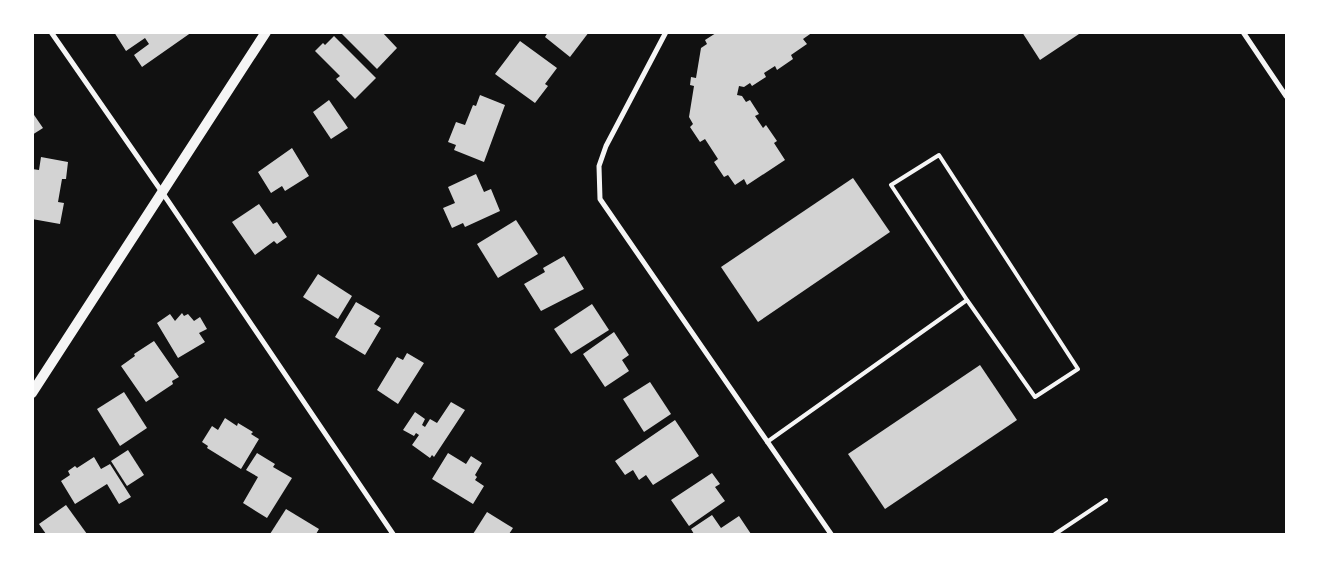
<svg xmlns="http://www.w3.org/2000/svg" width="1319" height="567" viewBox="0 0 1319 567" font-family="'Exo 2',sans-serif">
	<rect width="100%" height="100%" fill="#111"/>
	<!-- building -->
	<g fill="#d3d3d3">
		<polygon points="114,32 192,32 142,67 134,55 149,44 145,38 126,51"/>
		<polygon points="340,32 382,32 397,48 377,69"/>
		<polygon points="548,32 589,32 570,57 545,37"/>
		<polygon points="813,32 803,39 807,44 791,55 793,59 777,70 775,66 764,73 766,77 752,86 750,83 744,87 739,86 737,95 742,96 746,102 750,100 759,114 755,116 763,128 766,125 777,141 774,143 785,160 747,185 744,179 735,185 728,175 724,177 714,162 718,159 705,139 700,142 690,127 693,124 689,117 694,86 690,85 691,77 696,78 701,48 707,44 705,40 716,33"/>
		<polygon points="1022,32 1082,32 1040,60"/>
		<polygon points="334,36 376,78 355,99 336,79 340,76 315,51 323,43 325,45"/>
		<polygon points="520,41 557,68 545,84 548,86 535,103 495,74"/>
		<polygon points="480,95 505,105 484,162 454,150 456,145 448,142 456,122 465,125 473,105 476,106"/>
		<polygon points="329,100 348,128 331,139 313,112"/>
		<polygon points="32,112 43,128 32,135"/>
		<polygon points="292,148 309,176 285,191 282,186 271,193 258,172"/>
		<polygon points="41,157 68,162 66,179 62,179 58,202 64,203 60,224 32,219 34,207 32,207 32,169 39,170"/>
		<polygon points="476,174 484,192 491,189 500,211 465,227 463,223 452,228 443,208 455,203 448,187"/>
		<polygon points="853,178 890,232 758,322 721,267"/>
		<polygon points="259,204 273,224 277,222 287,237 277,244 274,241 255,255 232,222"/>
		<polygon points="516,220 538,254 498,278 477,244"/>
		<polygon points="564,256 584,289 541,311 524,284 545,272 543,268"/>
		<polygon points="318,274 352,296 338,319 303,297"/>
		<polygon points="356,302 380,316 374,324 381,328 365,355 335,337"/>
		<polygon points="592,304 609,330 571,354 554,329"/>
		<polygon points="182,313 184,316 188,314 194,321 200,317 207,329 199,333 205,342 178,358 157,323 170,314 175,321"/>
		<polygon points="614,332 629,355 622,360 629,371 605,387 583,354"/>
		<polygon points="154,341 179,377 172,381 173,384 146,402 121,366 135,356 134,354"/>
		<polygon points="407,353 424,363 398,404 377,390 397,357 403,360"/>
		<polygon points="980,365 1017,420 885,509 848,454"/>
		<polygon points="650,382 671,414 644,432 623,399"/>
		<polygon points="124,392 147,428 120,446 97,409"/>
		<polygon points="451,402 465,410 434,457 432,455 430,458 412,445 419,435 416,433 414,436 403,430 415,412 425,419 422,425 425,427 430,419 437,423"/>
		<polygon points="225,418 237,426 238,423 253,432 251,434 259,439 241,469 207,448 208,446 202,442 212,426 218,430"/>
		<polygon points="675,420 699,456 653,485 646,475 639,480 633,470 625,475 615,461"/>
		<polygon points="128,450 144,475 127,486 111,461"/>
		<polygon points="257,453 275,464 273,467 292,478 267,518 243,503 258,477 246,470"/>
		<polygon points="448,453 466,464 471,456 482,463 475,475 477,477 475,480 484,486 473,504 432,479"/>
		<polygon points="94,457 101,469 110,464 131,497 119,504 107,484 75,504 61,481 70,475 68,471 75,466 77,468"/>
		<polygon points="712,473 720,484 715,487 725,501 689,526 671,500"/>
		<polygon points="66,505 87,534 46,534 39,524"/>
		<polygon points="286,509 319,529 316,534 270,534"/>
		<polygon points="487,512 513,528 509,534 473,534"/>
		<polygon points="712,515 721,528 739,516 751,534 694,534 691,529"/>
	</g>
	<g fill="none" stroke-linecap="round" stroke-linejoin="round">
		<!-- service -->
		<g stroke="#f5f5f5" stroke-width="4">
			<polyline points="767,442 967,300 891,185 939,155 1078,369 1035,397 967,300"/>
			<polyline points="1055,534 1106,500"/>
		</g>
		<!-- minor -->
		<g stroke="#f5f5f5" stroke-width="5">
			<polyline points="51,32 162,192 393,534"/>
			<polyline points="666,32 606,146 599,166 600,199 831,534"/>
			<polyline points="1243,32 1286,96"/>
		</g>
		<!-- secondary -->
		<polyline stroke="#f5f5f5" stroke-width="10" points="32,393 266,32"/>
	</g>
	<!-- border -->
	<rect width="1319" height="567" fill="none" stroke="#ffffff" stroke-width="68"/>
</svg>
